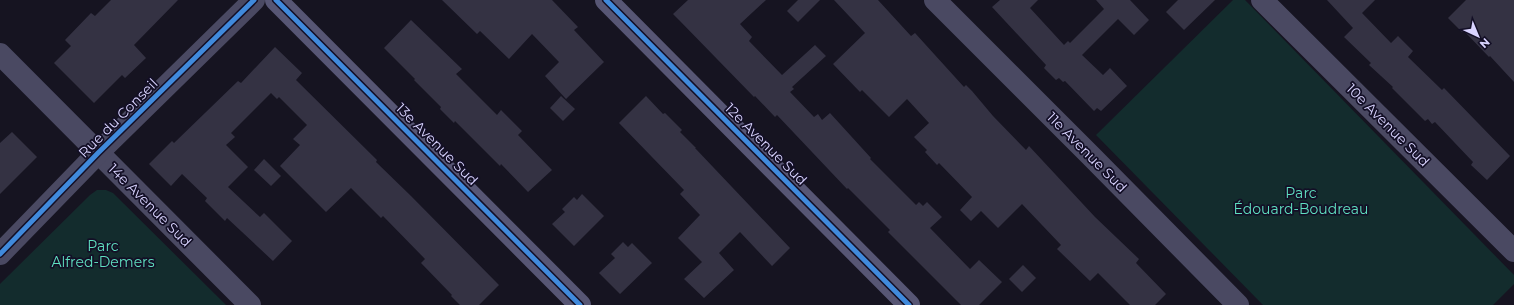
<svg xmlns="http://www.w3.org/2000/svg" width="1514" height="305" viewBox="0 0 1514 305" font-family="Montserrat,sans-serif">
	<rect width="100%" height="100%" fill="#161421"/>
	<!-- green -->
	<g fill="#132c2d">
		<polygon points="1233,0 1245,0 1514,275 1514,284 1493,305 1263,305 1096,135"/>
		<polygon points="97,190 106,190 113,193 226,305 0,305 0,284 90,195"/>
	</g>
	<!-- building -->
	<g fill="#343243">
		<polygon points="111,0 178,0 134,45 146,58 125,78 122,75 94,103 54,63 71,46 65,40 91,13 95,16"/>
		<polygon points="442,0 552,0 578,27 574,30 604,62 566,99 545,76 559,62 532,34 509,59 480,31 477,34"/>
		<polygon points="688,0 766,0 740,24 752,37 749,41 782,75 815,45 826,56 792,87 794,89 790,92 814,117 818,114 822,120 830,113 871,158 870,159 916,205 919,202 923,206 927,202 942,217 930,228 970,269 979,260 1002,282 979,305 961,305 888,232 890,230 848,188 847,189 777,115 775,117 755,96 754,97 679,20 673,14"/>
		<polygon points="798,0 820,0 798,22 787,11"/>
		<polygon points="834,0 878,0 911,36 915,33 964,87 966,85 972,91 993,116 1026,150 1029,146 1095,217 1139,259 1136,263 1166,294 1155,305 1130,305 1098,273 1090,281 1057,249 1061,245 1022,204 998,228 981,211 971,221 960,210 972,197 939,163 937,165 925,152 927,150 914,137 929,123 907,99 889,117 862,90 860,92 833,64 865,33"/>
		<polygon points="1000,0 1038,0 1030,8 1064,45 1068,41 1070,43 1104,9 1096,0 1130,0 1149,20 1134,35 1118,19 1082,55 1103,75 1110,68 1127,86 1101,111 1097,108 1094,111 1065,81 1063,82 1059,78 1056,80 1044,68 1046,65 992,7"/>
		<polygon points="1178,0 1215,0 1184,30 1166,12"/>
		<polygon points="1327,0 1375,0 1362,13 1391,43 1398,36 1413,51 1408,57 1442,90 1444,88 1510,156 1487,180 1471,165 1473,162 1435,122 1432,124 1428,119 1425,121 1392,88 1393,87 1369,65 1371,63 1344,37 1353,28"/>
		<polygon points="1466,0 1514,0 1514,82 1490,56 1489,57 1464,31 1462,32 1448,18"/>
		<polygon points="411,20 462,69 456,74 497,115 501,110 522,131 518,135 552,170 528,192 501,164 500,166 455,121 454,123 440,109 441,107 414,80 415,79 384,48"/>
		<polygon points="275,47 302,73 296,80 377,160 376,162 411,196 499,285 479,305 460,305 451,296 452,295 421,263 425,259 383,216 381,218 351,188 326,212 280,166 300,145 293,139 307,125 279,97 277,99 271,93 231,133 235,137 226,145 248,167 228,187 260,217 264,213 292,241 273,261 227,218 225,221 205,201 207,198 182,174 171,186 149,164 172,141 174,143 238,81 241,83"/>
		<polygon points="561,96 575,109 563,121 550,108"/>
		<polygon points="646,96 663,114 665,113 682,130 680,132 696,148 695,148 790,248 772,266 740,232 719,253 734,270 704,298 684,279 702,262 678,238 700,215 680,194 684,190 619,123"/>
		<polygon points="12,132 37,157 0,194 0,143"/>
		<polygon points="264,159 281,176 271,186 254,170"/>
		<polygon points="582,194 604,216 574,246 552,224 565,212 562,209 574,197 577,200"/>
		<polygon points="623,242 628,247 632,243 652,263 620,294 599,273 615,258 611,254"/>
		<polygon points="1023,265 1036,278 1022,292 1009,279"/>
	</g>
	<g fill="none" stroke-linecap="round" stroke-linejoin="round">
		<!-- minor -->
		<g stroke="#4a4962" stroke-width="22">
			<polyline points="935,0 1093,158 1238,305"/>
			<polyline points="1262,0 1514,251"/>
			<polyline points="0,54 250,305"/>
		</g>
		<!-- tertiary -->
		<polyline stroke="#4a4962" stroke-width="22" points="0,254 98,153 254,0"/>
		<!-- secondary -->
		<g stroke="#575674" stroke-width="22">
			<polyline points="276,0 580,305"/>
			<polyline points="606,0 909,305"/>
		</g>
		<defs>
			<g id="cycleway">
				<polyline points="276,0 580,305"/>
				<polyline points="606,0 909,305"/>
				<polyline points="0,254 98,153 254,0"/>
			</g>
		</defs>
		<!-- cycleway casing -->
		<use href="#cycleway" stroke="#130f26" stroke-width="8"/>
		<!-- cycleway -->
		<use href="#cycleway" stroke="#408adc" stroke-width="5"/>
	</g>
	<g text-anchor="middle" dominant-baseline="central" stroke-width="3.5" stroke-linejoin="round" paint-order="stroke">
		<!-- street labels -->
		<g font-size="14" fill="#d9d4ff" stroke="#130f26">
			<text transform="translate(118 118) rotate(-45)">Rue du Conseil</text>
			<text transform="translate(1388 125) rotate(45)">10e Avenue Sud</text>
			<text transform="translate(437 144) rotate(45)">13e Avenue Sud</text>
			<text transform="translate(766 144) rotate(45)">12e Avenue Sud</text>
			<text transform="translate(1087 152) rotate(45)">11e Avenue Sud</text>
			<text transform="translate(150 205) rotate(45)">14e Avenue Sud</text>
		</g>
		<!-- park labels -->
		<g font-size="14" fill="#5fe0c0" stroke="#130f26">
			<text x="1301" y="193">Parc<tspan x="1301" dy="16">Édouard-Boudreau</tspan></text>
			<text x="103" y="246">Parc<tspan x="103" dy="16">Alfred-Demers</tspan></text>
		</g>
	</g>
	<!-- north arrow -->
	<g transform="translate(1478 36) rotate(136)" stroke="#130f26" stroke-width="3" paint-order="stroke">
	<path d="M0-3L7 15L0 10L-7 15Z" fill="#d9d4ff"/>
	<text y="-6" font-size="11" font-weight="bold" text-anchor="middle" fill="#d9d4ff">N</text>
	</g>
</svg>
